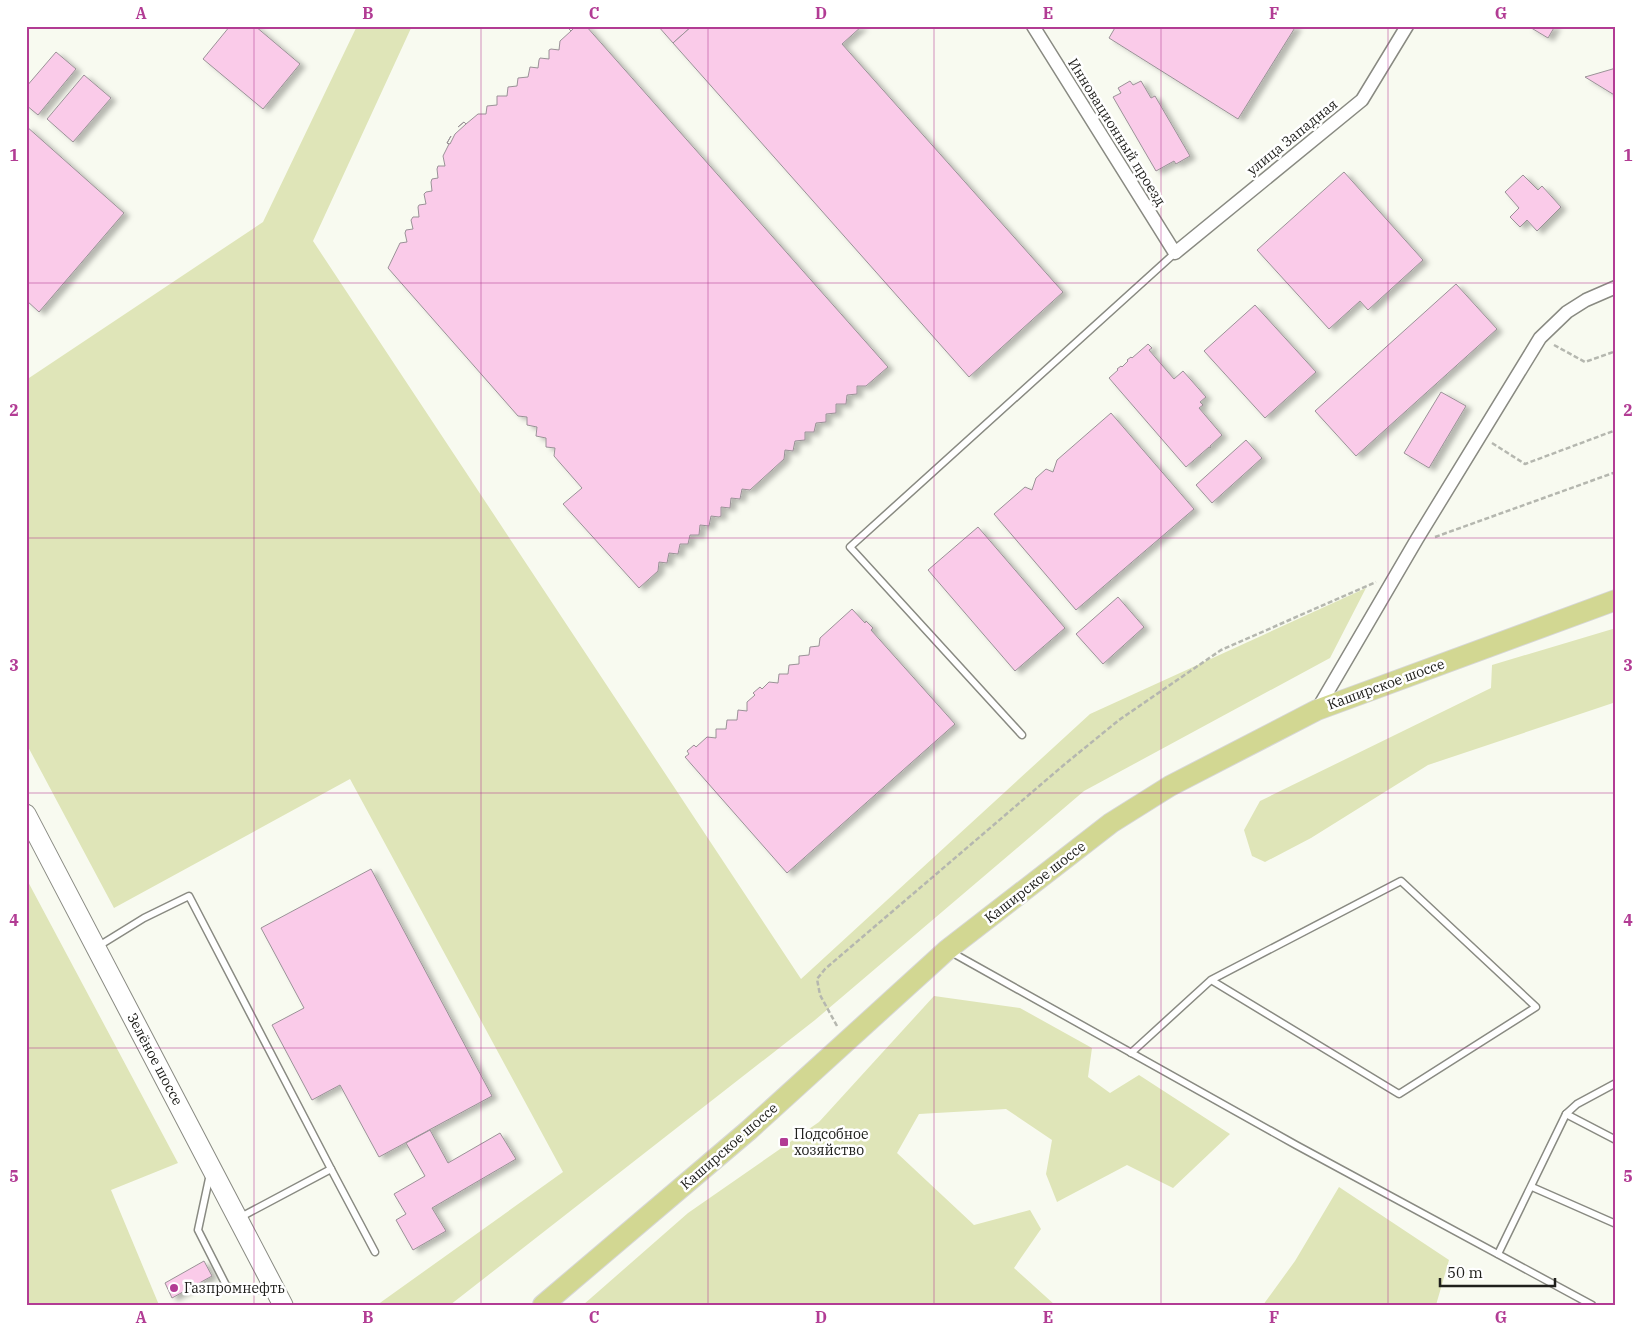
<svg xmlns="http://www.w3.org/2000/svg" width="1642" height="1331" viewBox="0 0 1642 1331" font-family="'IBM Plex Serif',serif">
	<defs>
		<filter id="shadow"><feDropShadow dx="5.5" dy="3" stdDeviation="2.5" flood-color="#0004"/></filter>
	</defs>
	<rect width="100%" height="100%" fill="#f8faf0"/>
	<!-- green -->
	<g fill="#dfe5b8">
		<polygon points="357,26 412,26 313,241 801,979 1090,714 1366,588 1330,658 1084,791 815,1020 450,1305 377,1305 563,1172 350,779 114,908 26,743 26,380 263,222"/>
		<polygon points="1616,628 1616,702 1428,765 1311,838 1265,862 1252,856 1244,830 1260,801 1491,688 1492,665"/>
		<polygon points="26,878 178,1163 111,1190 159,1305 26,1305"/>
		<polygon points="934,996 1020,1008 1092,1048 1088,1077 1110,1093 1139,1075 1230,1134 1173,1188 1127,1165 1057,1202 1046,1174 1052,1140 1006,1109 919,1114 897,1153 974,1225 1030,1210 1041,1229 1014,1268 1055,1305 583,1305 688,1213 819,1122"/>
		<polygon points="1339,1187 1449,1260 1436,1305 1263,1305 1295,1261"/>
	</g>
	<!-- building -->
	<g fill="#facbe9" stroke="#9a9297" filter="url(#shadow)">
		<polygon points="230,26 255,26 300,64 263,109 203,59"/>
		<polygon points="572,26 569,29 571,31 576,26 586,26 888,367 866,386 857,386 857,394 847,395 846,404 836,404 836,413 826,414 826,422 816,423 814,432 805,432 805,440 795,441 793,451 785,450 784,459 750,490 742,489 740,499 731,498 730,508 721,507 721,516 719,517 711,516 709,526 700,525 699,535 690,535 688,544 680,544 678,554 669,553 667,563 659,562 658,571 639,588 563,504 582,488 554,456 555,448 546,447 546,438 536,436 537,427 527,425 527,417 518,416 388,268 400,243 407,242 405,233 406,230 413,229 411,220 413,217 419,217 418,207 419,205 426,204 424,194 426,192 432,191 431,182 432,179 438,178 437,169 438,166 445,166 443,156 449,144 447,143 451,136 447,143 450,144 455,134 466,124 464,122 458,127 464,122 466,124 478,114 486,114 487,106 497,105 497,96 507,96 508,87 517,86 518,78 528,77 530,67 538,68 539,60 540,58 549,59 549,50 551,49 559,50 560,41 571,31 569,29"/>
		<polygon points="658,26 692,26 673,43"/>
		<polygon points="692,26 862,26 842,44 1063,292 969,377 673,43"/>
		<polygon points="1116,26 1296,26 1238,119 1109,38"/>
		<polygon points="1528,26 1555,26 1548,38"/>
		<polygon points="56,52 76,69 38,115 26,105 26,87"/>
		<polygon points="1616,68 1616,96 1585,77"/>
		<polygon points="84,75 111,98 73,142 47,119"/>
		<polygon points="1130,81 1133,85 1141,81 1151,98 1155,96 1190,156 1176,164 1174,161 1156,171 1113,97 1121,93 1118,88"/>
		<polygon points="26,126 124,213 39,312 26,300"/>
		<polygon points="1344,172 1423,260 1368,310 1360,301 1329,329 1257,250"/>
		<polygon points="1523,175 1538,190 1542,186 1561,207 1537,231 1527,220 1520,227 1510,217 1519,208 1505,192"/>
		<polygon points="1456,284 1497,329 1356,456 1315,411"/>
		<polygon points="1255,305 1316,372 1265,418 1204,351"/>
		<polygon points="1148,344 1152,348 1149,350 1174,379 1183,371 1206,397 1200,402 1203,405 1199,408 1222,435 1210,446 1211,448 1209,447 1186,467 1109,378 1118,370 1117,369 1121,366 1122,367 1128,361 1127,360 1131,357 1132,358"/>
		<polygon points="1441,392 1466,406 1429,468 1404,453"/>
		<polygon points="1111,413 1194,509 1076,610 994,514 1025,487 1032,490 1036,478 1046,469 1053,472 1057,460"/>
		<polygon points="1246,440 1262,458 1212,503 1196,485"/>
		<polygon points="978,527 1065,628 1015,671 928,570"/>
		<polygon points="1118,597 1144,627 1103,664 1076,634"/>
		<polygon points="852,609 865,623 866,621 873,628 871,630 955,724 787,873 685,757 689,754 687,751 694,745 696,747 707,737 716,738 716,729 726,729 727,720 737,720 738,710 747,711 747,702 755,695 753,693 760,687 762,689 769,682 778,683 779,674 788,674 789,665 799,664 799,656 809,655 810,647 819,646 820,638"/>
		<polygon points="371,869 492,1096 379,1157 340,1085 312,1100 272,1025 304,1008 261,928"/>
		<polygon points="430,1130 448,1163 500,1133 516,1159 432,1208 446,1231 413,1250 396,1220 406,1214 394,1194 425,1176 406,1143"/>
		<polygon points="204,1261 212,1276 172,1298 165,1283"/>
	</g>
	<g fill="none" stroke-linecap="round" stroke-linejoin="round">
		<defs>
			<g id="service">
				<polyline points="1022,735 850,547 1175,253"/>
				<polyline points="97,947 144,918 189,896 331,1169 239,1218"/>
				<polyline points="951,952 1296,1145 1592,1305"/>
				<polyline points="1131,1053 1211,980 1399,1094 1536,1007 1401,881 1211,980"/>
				<polyline points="1566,1114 1616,1140"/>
				<polyline points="331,1169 375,1252"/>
				<polyline points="210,1174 198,1230 227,1287 272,1291"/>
				<polyline points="1532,1187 1616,1224"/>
				<polyline points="1498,1254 1566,1114 1577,1104 1616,1083"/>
			</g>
			<g id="minor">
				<polyline points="1033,26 1175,253 1362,100 1407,26"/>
				<polyline points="1317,710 1417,539 1540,338 1567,312 1586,300 1616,287"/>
			</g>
			<polyline id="secondary" points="26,814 283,1305"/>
			<polyline id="primary" points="543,1305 749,1130 947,950 1111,823 1170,786 1317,710 1616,600"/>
		</defs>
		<!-- service casing -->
		<use href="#service" stroke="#898a82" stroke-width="9"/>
		<!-- minor casing -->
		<use href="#minor" stroke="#898a82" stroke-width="15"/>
		<!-- secondary casing -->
		<use href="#secondary" stroke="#898a82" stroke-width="21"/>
		<!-- primary casing -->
		<use href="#primary" stroke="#d7d7d6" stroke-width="22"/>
		<!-- path -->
		<g stroke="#b5b7af" stroke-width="2.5" stroke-dasharray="5 2.5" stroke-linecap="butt">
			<polyline points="1554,345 1585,362 1616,351"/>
			<polyline points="1492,443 1525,464 1616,430"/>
			<polyline points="1435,537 1616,472"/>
			<polyline points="837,1026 820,995 817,979 825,969 1065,764 1119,720 1221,650 1376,582"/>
		</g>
		<!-- service -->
		<use href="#service" stroke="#fff" stroke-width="6"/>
		<!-- minor -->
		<use href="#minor" stroke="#fff" stroke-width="12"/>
		<!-- secondary -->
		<use href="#secondary" stroke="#fff" stroke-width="19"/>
		<!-- primary -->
		<use href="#primary" stroke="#d2d792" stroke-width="20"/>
	</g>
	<!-- grid -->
	<path fill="none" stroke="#b23c94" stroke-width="1" stroke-opacity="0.55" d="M 254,26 L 254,1305M 481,26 L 481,1305M 708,26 L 708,1305M 934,26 L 934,1305M 1161,26 L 1161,1305M 1388,26 L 1388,1305M 26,283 L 1616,283M 26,538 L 1616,538M 26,793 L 1616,793M 26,1048 L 1616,1048"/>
	<!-- markers -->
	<g fill="#b23c94" stroke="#fff" stroke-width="2">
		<rect x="779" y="1137" width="10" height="10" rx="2.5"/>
		<circle cx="174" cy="1288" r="5"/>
	</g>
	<g text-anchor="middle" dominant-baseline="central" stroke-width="5" stroke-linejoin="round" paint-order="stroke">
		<!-- street labels -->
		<g font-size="14" fill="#20201d" stroke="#fff">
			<text transform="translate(1117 132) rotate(58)">Инновационный проезд</text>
			<text transform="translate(1292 137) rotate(-39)">улица Западная</text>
			<text transform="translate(1386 684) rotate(-20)">Каширское шоссе</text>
			<text transform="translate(1035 882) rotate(-38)">Каширское шоссе</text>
			<text transform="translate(155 1059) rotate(62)">Зелёное шоссе</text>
			<text transform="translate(729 1146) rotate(-41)">Каширское шоссе</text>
		</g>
		<!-- poi labels -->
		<g font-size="14" fill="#20201d" stroke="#fff" text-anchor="start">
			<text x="794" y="1134">Подсобное<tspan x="794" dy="16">хозяйство</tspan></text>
			<text x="184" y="1288">Газпромнефть</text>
		</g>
	</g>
	<!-- border -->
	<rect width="1642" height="1331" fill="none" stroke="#ffffff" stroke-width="55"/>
	<!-- scale -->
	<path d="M1440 1278v8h115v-8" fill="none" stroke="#20201d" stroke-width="2.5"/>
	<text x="1447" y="1278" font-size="15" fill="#20201d" stroke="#ffffff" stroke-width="4" paint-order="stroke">50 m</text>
	<rect x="28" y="28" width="1586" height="1276" fill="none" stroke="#b23c94" stroke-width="2"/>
	<g font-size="16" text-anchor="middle" font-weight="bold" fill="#b23c94">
		<text x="141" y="19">A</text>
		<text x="368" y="19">B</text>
		<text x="594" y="19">C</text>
		<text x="821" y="19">D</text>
		<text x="1048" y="19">E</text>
		<text x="1274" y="19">F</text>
		<text x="1501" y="19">G</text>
		<text x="14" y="161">1</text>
		<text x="1628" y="161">1</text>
		<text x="14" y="416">2</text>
		<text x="1628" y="416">2</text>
		<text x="14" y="671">3</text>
		<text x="1628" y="671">3</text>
		<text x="14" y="926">4</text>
		<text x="1628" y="926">4</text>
		<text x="14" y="1182">5</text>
		<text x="1628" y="1182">5</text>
		<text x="141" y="1323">A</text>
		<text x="368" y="1323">B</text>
		<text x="594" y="1323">C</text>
		<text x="821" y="1323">D</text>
		<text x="1048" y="1323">E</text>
		<text x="1274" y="1323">F</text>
		<text x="1501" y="1323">G</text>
	</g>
</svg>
